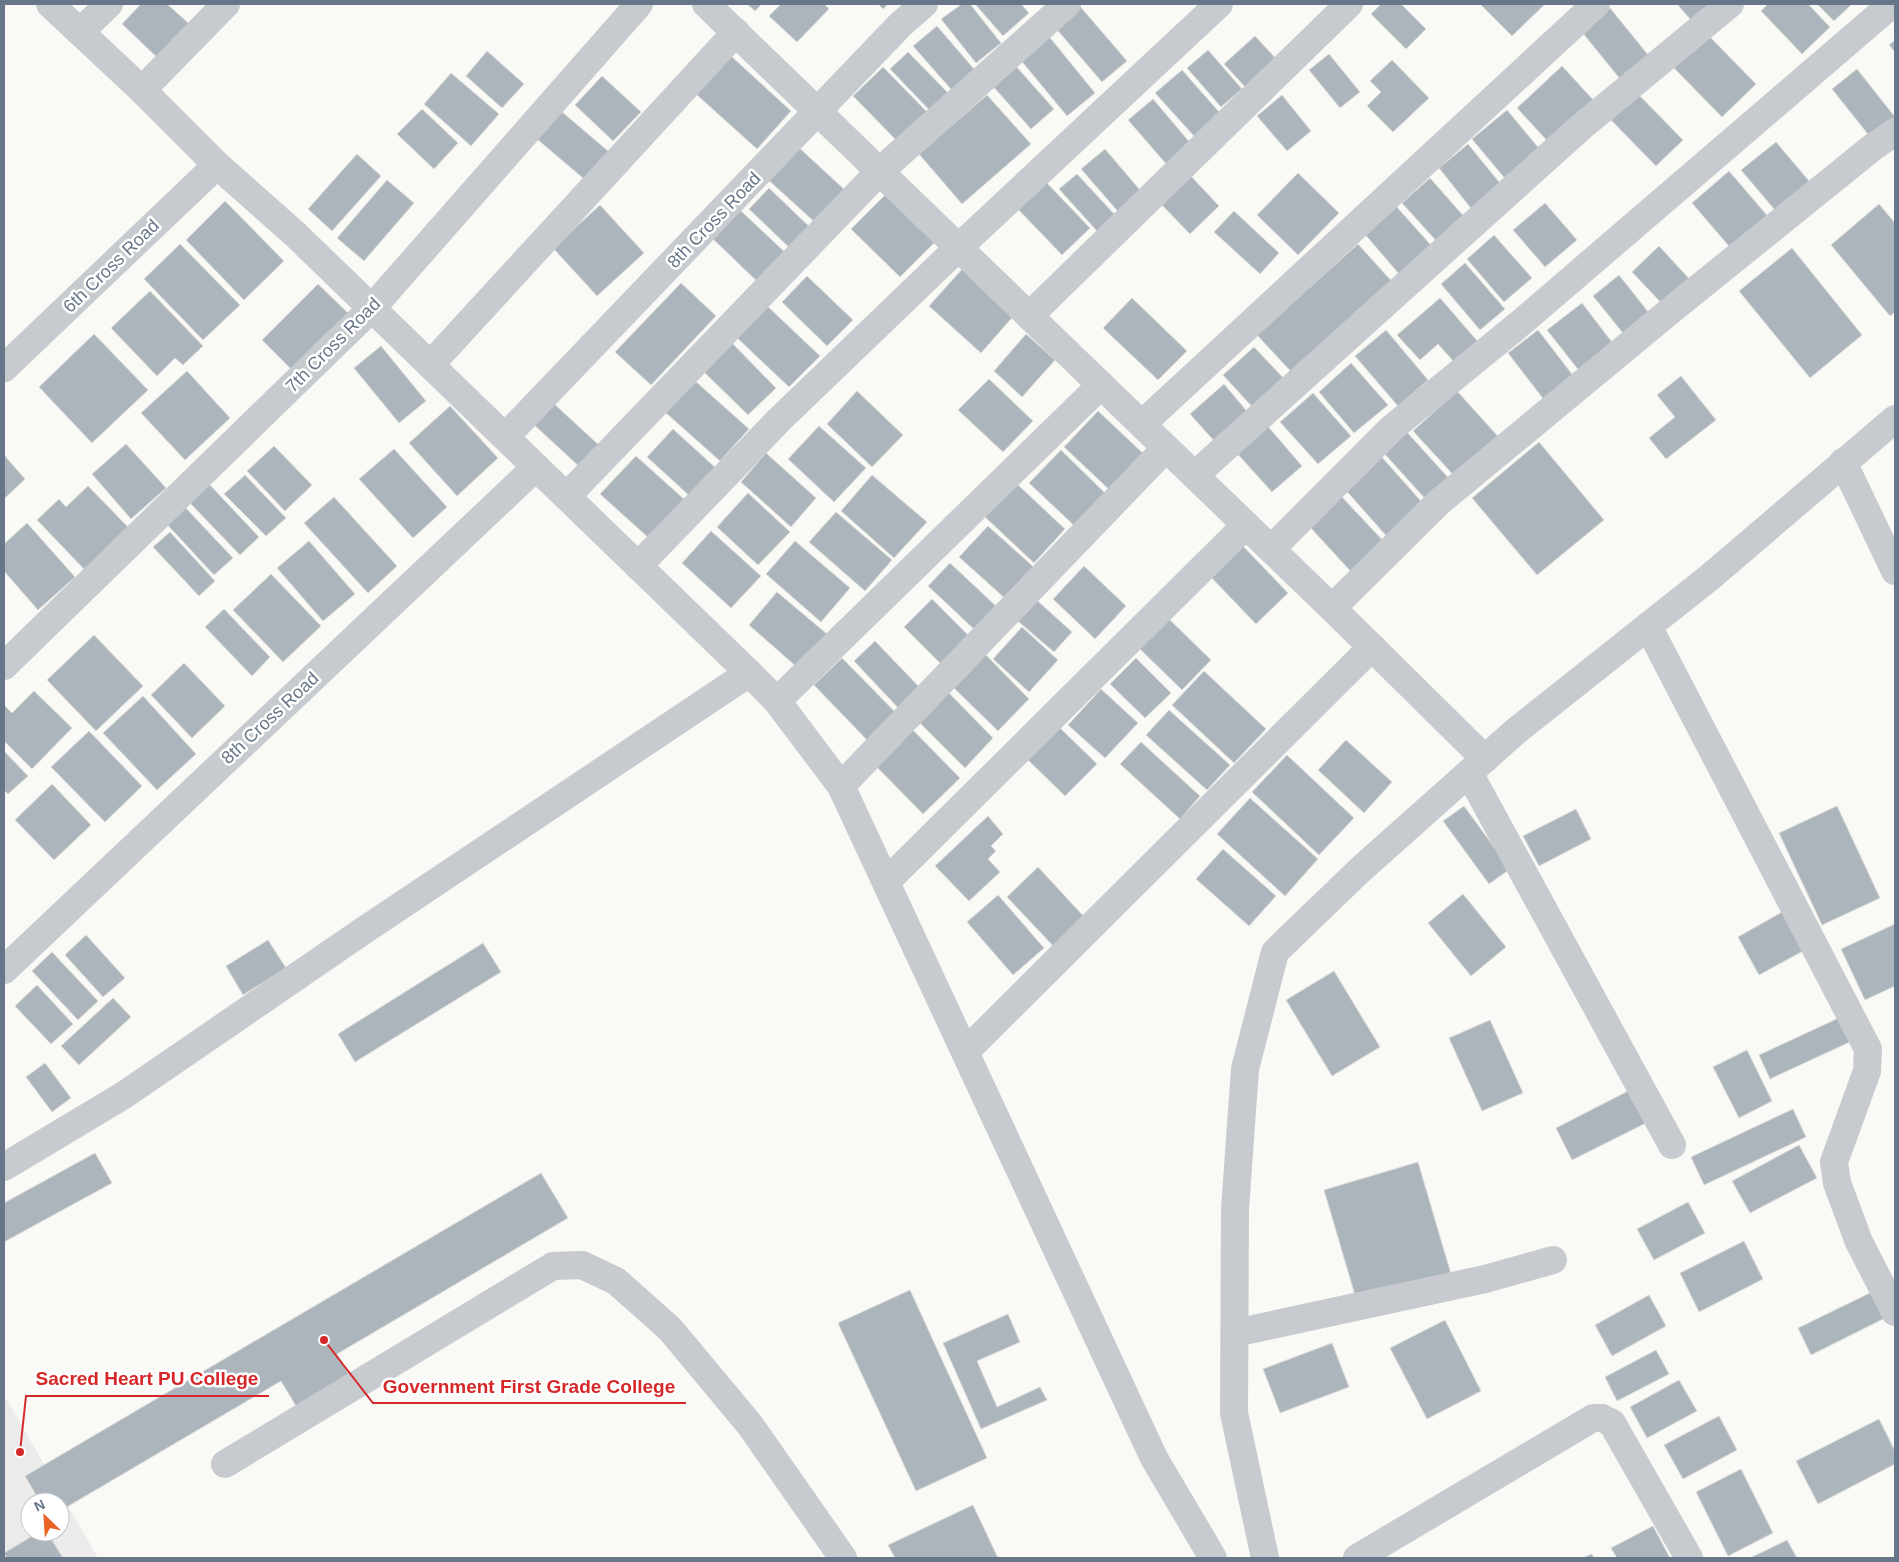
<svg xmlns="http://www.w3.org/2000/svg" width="1899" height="1562" viewBox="0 0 1899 1562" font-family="Arial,sans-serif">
	<rect width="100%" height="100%" fill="#f9f9f6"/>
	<!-- built -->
	<path fill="#eaebea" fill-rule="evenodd" d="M 7,1400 L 98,1558 L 4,1558 L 4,1401 ZM 30,1502 L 60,1502 L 60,1532 L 30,1532 Z"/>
	<!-- building -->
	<g fill="#adb5bc" stroke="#dbdbd9">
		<polygon points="141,4 167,4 195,29 163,63 122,24"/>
		<polygon points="747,4 762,4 755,11"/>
		<polygon points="781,4 824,4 829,9 797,42 769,16"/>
		<polygon points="878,4 888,4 883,9"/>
		<polygon points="962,4 970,4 1001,43 976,63 941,19"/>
		<polygon points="975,4 1021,4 1029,13 1003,36"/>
		<polygon points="1078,4 1127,61 1102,82 1053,25"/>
		<polygon points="1381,4 1401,4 1426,29 1406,49 1371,14"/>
		<polygon points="1480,4 1545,4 1512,36"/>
		<polygon points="1677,4 1725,4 1697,27"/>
		<polygon points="1768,4 1808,4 1830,27 1802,54 1761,11"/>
		<polygon points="1817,4 1852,4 1834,21"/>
		<polygon points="1610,8 1653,61 1625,85 1582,32"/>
		<polygon points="937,26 980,76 957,96 913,46"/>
		<polygon points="1047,34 1095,93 1067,116 1019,58"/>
		<polygon points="1707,34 1756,84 1722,117 1673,67"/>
		<polygon points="1255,36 1279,62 1248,90 1224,64"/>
		<polygon points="1895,40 1895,52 1889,45"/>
		<polygon points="1208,50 1242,89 1221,107 1187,68"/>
		<polygon points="487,51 524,84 502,108 466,76"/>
		<polygon points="908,52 953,98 934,115 890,69"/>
		<polygon points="1329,54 1360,92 1340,108 1309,70"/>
		<polygon points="731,56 791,111 757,149 696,94"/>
		<polygon points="1392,60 1429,98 1393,132 1367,106 1381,92 1370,81"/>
		<polygon points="1014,64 1054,109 1031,129 990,83"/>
		<polygon points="1562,66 1597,104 1552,146 1517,108"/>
		<polygon points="883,67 931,116 901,145 853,96"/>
		<polygon points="1857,69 1895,117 1871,138 1832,89"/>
		<polygon points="1182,70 1220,113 1194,136 1155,93"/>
		<polygon points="451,73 499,114 471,146 424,104"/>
		<polygon points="602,76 641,112 613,141 575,105"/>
		<polygon points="1636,92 1683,140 1656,166 1609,118"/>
		<polygon points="987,95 1031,144 962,204 919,154"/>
		<polygon points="1282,95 1311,131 1287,151 1257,116"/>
		<polygon points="1153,99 1192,145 1168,166 1128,120"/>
		<polygon points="422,109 458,143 434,169 397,134"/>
		<polygon points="1507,110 1547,158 1512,187 1472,139"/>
		<polygon points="561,111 615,157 590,184 537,139"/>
		<polygon points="1776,142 1815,188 1780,216 1741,170"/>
		<polygon points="795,144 847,192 818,225 765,177"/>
		<polygon points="1468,144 1508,193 1478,217 1439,168"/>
		<polygon points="1105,149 1145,196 1122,216 1081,169"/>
		<polygon points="357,154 381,176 332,231 308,209"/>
		<polygon points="1729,171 1771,220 1734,252 1692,203"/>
		<polygon points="1188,173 1219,206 1190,234 1159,202"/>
		<polygon points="1298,173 1339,213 1298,255 1257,215"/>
		<polygon points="1077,174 1115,215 1097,231 1059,189"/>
		<polygon points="1430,178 1468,221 1441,246 1402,203"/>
		<polygon points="387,180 414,203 364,261 337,238"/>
		<polygon points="1044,180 1090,228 1062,255 1016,207"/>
		<polygon points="769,188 816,233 796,254 749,209"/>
		<polygon points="886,194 935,242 900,277 851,229"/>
		<polygon points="225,201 284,261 244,300 186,240"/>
		<polygon points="1545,203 1577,240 1545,267 1513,230"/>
		<polygon points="1879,204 1895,223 1895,312 1890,316 1831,245"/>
		<polygon points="600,205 644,253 597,296 553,248"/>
		<polygon points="1395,205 1437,252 1405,281 1363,232"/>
		<polygon points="740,210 789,256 761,285 712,238"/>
		<polygon points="1234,211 1279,253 1260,274 1214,232"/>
		<polygon points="1494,235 1532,278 1504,302 1467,259"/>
		<polygon points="180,244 240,305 203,340 144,279"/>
		<polygon points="1358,244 1396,286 1296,377 1257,335"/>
		<polygon points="1659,246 1694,284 1667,309 1632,272"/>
		<polygon points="1792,248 1862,335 1810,378 1739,291"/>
		<polygon points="1465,263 1505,309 1480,330 1441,284"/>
		<polygon points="965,266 1017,312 981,353 929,306"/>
		<polygon points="1619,275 1653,318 1627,338 1593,296"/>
		<polygon points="807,276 853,320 827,346 782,302"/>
		<polygon points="681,283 716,316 651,385 615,352"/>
		<polygon points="318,284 351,316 294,372 262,340"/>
		<polygon points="150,291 203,346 183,365 175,358 157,376 111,328"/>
		<polygon points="1132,298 1187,351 1158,380 1103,328"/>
		<polygon points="1440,298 1479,343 1455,363 1438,344 1420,360 1397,335"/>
		<polygon points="762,301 820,356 789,387 732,333"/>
		<polygon points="1582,303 1618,350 1584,377 1547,330"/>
		<polygon points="1386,330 1428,380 1398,406 1355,356"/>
		<polygon points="1538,330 1578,382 1548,405 1508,353"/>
		<polygon points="94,334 148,390 92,443 39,387"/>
		<polygon points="1026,334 1055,360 1022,397 994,371"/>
		<polygon points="727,338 776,388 748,415 698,366"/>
		<polygon points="381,346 426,401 399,423 354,368"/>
		<polygon points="1254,347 1289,384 1258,413 1223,375"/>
		<polygon points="1351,363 1388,405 1354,433 1319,392"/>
		<polygon points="187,371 230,418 185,460 141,413"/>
		<polygon points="1681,376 1716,420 1666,459 1649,438 1675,417 1657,395"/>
		<polygon points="989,379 1033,421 1003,452 958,410"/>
		<polygon points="694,380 749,429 720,461 665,412"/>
		<polygon points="1224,384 1250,415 1217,444 1190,414"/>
		<polygon points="857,391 903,435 872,467 827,424"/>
		<polygon points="1457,391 1503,442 1459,481 1413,431"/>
		<polygon points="1313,393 1351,436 1318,464 1280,422"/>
		<polygon points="551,401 602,448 583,470 531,422"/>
		<polygon points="450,406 498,458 457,496 409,443"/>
		<polygon points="1098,411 1149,459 1115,495 1064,447"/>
		<polygon points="1265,423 1302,466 1272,492 1234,450"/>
		<polygon points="819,426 866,468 834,502 788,459"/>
		<polygon points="673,429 718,470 692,498 647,457"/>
		<polygon points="1405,430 1453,483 1430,504 1382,451"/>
		<polygon points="1539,442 1604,520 1537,575 1472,498"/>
		<polygon points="126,444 166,488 131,519 92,474"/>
		<polygon points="274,446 312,485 285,511 247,471"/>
		<polygon points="394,449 447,507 413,538 359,479"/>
		<polygon points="1061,450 1111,499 1080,531 1029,483"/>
		<polygon points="766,453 816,498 791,527 741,482"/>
		<polygon points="4,455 25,479 4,499"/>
		<polygon points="1380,455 1427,508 1390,540 1343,487"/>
		<polygon points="636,456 686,501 651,540 600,494"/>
		<polygon points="245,475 286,518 266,536 224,494"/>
		<polygon points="872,475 927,522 894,558 841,511"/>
		<polygon points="1016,483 1065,529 1034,563 984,516"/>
		<polygon points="209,484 259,537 240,555 190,503"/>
		<polygon points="88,486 129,528 85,570 37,520 59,499 66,507"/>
		<polygon points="748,493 790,532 758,565 717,527"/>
		<polygon points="334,497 397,566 368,593 304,523"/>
		<polygon points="1342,497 1388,546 1355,576 1310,527"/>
		<polygon points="182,504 233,558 214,575 164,521"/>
		<polygon points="836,512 892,560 865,591 809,542"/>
		<polygon points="27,523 75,577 38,610 4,571 4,544"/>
		<polygon points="988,526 1037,570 1008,601 959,557"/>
		<polygon points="711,531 761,576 731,608 682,563"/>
		<polygon points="170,532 215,581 199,596 153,547"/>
		<polygon points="309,541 355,594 323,621 277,568"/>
		<polygon points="795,541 850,588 821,622 766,574"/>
		<polygon points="1240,543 1288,593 1256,624 1208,574"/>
		<polygon points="950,563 998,608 976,631 928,586"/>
		<polygon points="1084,566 1126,606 1095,639 1053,599"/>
		<polygon points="271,574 321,626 283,662 233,610"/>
		<polygon points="777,592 827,634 798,668 749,625"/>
		<polygon points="1031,595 1072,632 1054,652 1012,616"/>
		<polygon points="932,599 970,637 942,665 904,627"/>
		<polygon points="224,609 270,657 252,676 205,627"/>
		<polygon points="1167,617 1211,660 1182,690 1138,647"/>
		<polygon points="1022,627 1058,660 1029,692 993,659"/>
		<polygon points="94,635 143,686 96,731 47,680"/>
		<polygon points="875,641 925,693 903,713 854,661"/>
		<polygon points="986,655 1029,699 998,731 954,688"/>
		<polygon points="842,658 899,716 870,743 814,685"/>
		<polygon points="1136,658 1171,693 1145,718 1110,684"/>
		<polygon points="184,663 225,706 192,738 151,695"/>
		<polygon points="1204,671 1266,729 1234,763 1172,705"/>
		<polygon points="1101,689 1138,723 1105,758 1068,725"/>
		<polygon points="34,691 72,728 32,769 4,741 4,705 12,713"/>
		<polygon points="948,692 993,738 965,768 918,721"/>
		<polygon points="143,696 196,754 157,790 103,733"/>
		<polygon points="1169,710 1230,765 1207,790 1146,735"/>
		<polygon points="906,723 960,778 923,814 869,759"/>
		<polygon points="1056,724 1097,764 1065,796 1025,757"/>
		<polygon points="89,731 142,786 105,822 51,767"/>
		<polygon points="1346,740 1392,782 1364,813 1318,770"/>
		<polygon points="1141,742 1200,796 1180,819 1120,764"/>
		<polygon points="4,751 28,776 8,794 4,790"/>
		<polygon points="1287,755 1354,818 1319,855 1252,792"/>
		<polygon points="52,784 91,825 54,860 15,820"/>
		<polygon points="1250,798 1318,859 1285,896 1217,834"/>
		<polygon points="1464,806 1510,869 1489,884 1443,821"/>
		<polygon points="1837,806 1880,898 1822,925 1779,833"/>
		<polygon points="1576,809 1591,839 1539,866 1523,836"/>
		<polygon points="988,816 1003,834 991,846 996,851 988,859 1000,872 969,901 935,866"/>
		<polygon points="1223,849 1276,896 1249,926 1196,879"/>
		<polygon points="1038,867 1087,920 1056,949 1007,897"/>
		<polygon points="1463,894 1506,947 1471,976 1428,923"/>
		<polygon points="998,895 1044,948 1013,975 967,922"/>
		<polygon points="1782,912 1803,951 1759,975 1738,937"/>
		<polygon points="1895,924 1895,986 1865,1000 1841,949"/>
		<polygon points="86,935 125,978 103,997 65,955"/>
		<polygon points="268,940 286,968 243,995 226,966"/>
		<polygon points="483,943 501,972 355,1062 338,1034"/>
		<polygon points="52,952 98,1001 78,1020 32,971"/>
		<polygon points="1334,971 1380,1047 1332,1076 1286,1000"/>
		<polygon points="37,985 73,1024 51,1044 15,1006"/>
		<polygon points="113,998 131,1017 79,1065 61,1046"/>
		<polygon points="1843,1016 1854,1040 1770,1079 1759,1055"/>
		<polygon points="1490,1020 1523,1093 1482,1111 1449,1038"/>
		<polygon points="1747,1050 1772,1101 1739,1118 1713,1067"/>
		<polygon points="45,1063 71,1098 52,1112 26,1077"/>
		<polygon points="1632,1089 1648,1122 1572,1160 1556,1128"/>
		<polygon points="1793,1109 1806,1137 1704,1185 1691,1157"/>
		<polygon points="1799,1145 1817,1178 1750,1213 1732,1181"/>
		<polygon points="95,1153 112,1183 4,1242 4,1203"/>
		<polygon points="1418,1162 1451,1274 1357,1302 1324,1190"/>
		<polygon points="541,1173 568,1218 337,1354 352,1380 299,1411 281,1381 60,1511 60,1502 40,1502 25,1476"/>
		<polygon points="1688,1202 1705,1233 1654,1260 1637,1229"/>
		<polygon points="1744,1241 1763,1279 1699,1312 1680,1273"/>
		<polygon points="910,1290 987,1458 916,1491 838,1323"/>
		<polygon points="1874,1291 1887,1317 1811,1355 1798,1328"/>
		<polygon points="1649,1295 1666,1326 1612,1356 1595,1325"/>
		<polygon points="1008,1314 1020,1342 977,1361 997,1407 1040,1387 1047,1400 981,1429 943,1343"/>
		<polygon points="1445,1320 1481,1391 1427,1419 1390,1348"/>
		<polygon points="1332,1343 1349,1387 1280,1413 1263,1369"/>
		<polygon points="1656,1350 1669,1374 1617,1401 1605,1377"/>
		<polygon points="1679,1380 1697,1411 1647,1438 1630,1407"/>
		<polygon points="1719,1416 1737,1450 1683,1479 1664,1445"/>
		<polygon points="1879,1419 1895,1451 1895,1464 1818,1504 1796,1461"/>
		<polygon points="1741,1469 1773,1533 1728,1556 1696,1492"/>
		<polygon points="973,1505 998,1558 895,1558 888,1545"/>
		<polygon points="1653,1526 1670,1558 1617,1558 1611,1548"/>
		<polygon points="39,1532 47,1532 63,1558 7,1558 4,1553"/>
		<polygon points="1787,1540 1797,1558 1750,1558"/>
		<polygon points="1592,1554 1594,1558 1582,1558"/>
	</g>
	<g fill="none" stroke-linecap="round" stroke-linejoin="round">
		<!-- minor -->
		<g stroke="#c7cace" stroke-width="28">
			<polyline points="50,4 142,90 217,165 296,235 749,673 777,701 841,786 1154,1458 1213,1558"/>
			<polyline points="706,4 1332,608 1485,759"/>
			<polyline points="80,32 109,4"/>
			<polyline points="142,90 226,4"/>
			<polyline points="1029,316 1349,4"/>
			<polyline points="430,365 736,32"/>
			<polyline points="4,368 217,165"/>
			<polyline points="1142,424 1596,4"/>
			<polyline points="505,437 900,25 924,4"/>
			<polyline points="1843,462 1895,571"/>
			<polyline points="1195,475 1581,127 1730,4"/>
			<polyline points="567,496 880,171 1067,4"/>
			<polyline points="1271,549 1392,428 1523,321 1892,4"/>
			<polyline points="638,566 779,420 958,248 1219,4"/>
			<polyline points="1332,608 1439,502 1670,311 1873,147 1895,132"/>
			<polyline points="1648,626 1868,1049 1867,1071 1834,1162 1837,1183 1859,1242 1895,1312"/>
			<polyline points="4,666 372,308 639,4"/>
			<polyline points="777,701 1101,385"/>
			<polyline points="1469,773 1672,1145"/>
			<polyline points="841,786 1166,448"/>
			<polyline points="887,881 1246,525"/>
			<polyline points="4,970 536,467"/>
			<polyline points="966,1051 1372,647"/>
			<polyline points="4,1167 124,1095 363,931 749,673"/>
			<polyline points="1235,1333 1485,1279 1553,1260"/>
			<polyline points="225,1464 553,1266 582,1265 616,1281 670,1329 750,1425 843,1558"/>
			<polyline points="1265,1558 1234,1413 1235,1209 1245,1069 1275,952 1360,870 1516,731 1710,577 1895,419"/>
			<polyline points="1357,1558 1593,1418 1602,1418 1612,1423 1689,1558"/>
		</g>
	</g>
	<g text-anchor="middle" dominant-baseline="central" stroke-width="5" stroke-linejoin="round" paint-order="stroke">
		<!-- street labels -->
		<g font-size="18" fill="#677789" stroke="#fff">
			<text transform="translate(714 220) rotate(-46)">8th Cross Road</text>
			<text transform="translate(111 266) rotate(-44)">6th Cross Road</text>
			<text transform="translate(333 345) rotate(-45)">7th Cross Road</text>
			<text transform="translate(270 718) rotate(-43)">8th Cross Road</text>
		</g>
	</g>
	<!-- callouts -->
	<path fill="none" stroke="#d62828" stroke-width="2" d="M20 1452L26 1396H269M324 1340L373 1403H686"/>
	<g fill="#d62828" stroke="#fff" stroke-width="2">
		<circle cx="20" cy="1452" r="5"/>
		<circle cx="324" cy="1340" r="5"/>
	</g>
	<g font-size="19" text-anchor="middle" font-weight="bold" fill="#d62828" stroke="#fff" stroke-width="5" stroke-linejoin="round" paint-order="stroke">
		<text x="147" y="1385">Sacred Heart PU College</text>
		<text x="529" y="1393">Government First Grade College</text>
	</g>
	<!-- border -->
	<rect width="1899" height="1562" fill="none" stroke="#677789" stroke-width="10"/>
	<!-- north arrow -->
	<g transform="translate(45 1517) rotate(335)"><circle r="24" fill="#ffffff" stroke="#c2c9d0"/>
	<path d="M0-4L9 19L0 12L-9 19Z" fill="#ea6425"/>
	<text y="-8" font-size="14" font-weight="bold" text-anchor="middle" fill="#677789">N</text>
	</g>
</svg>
